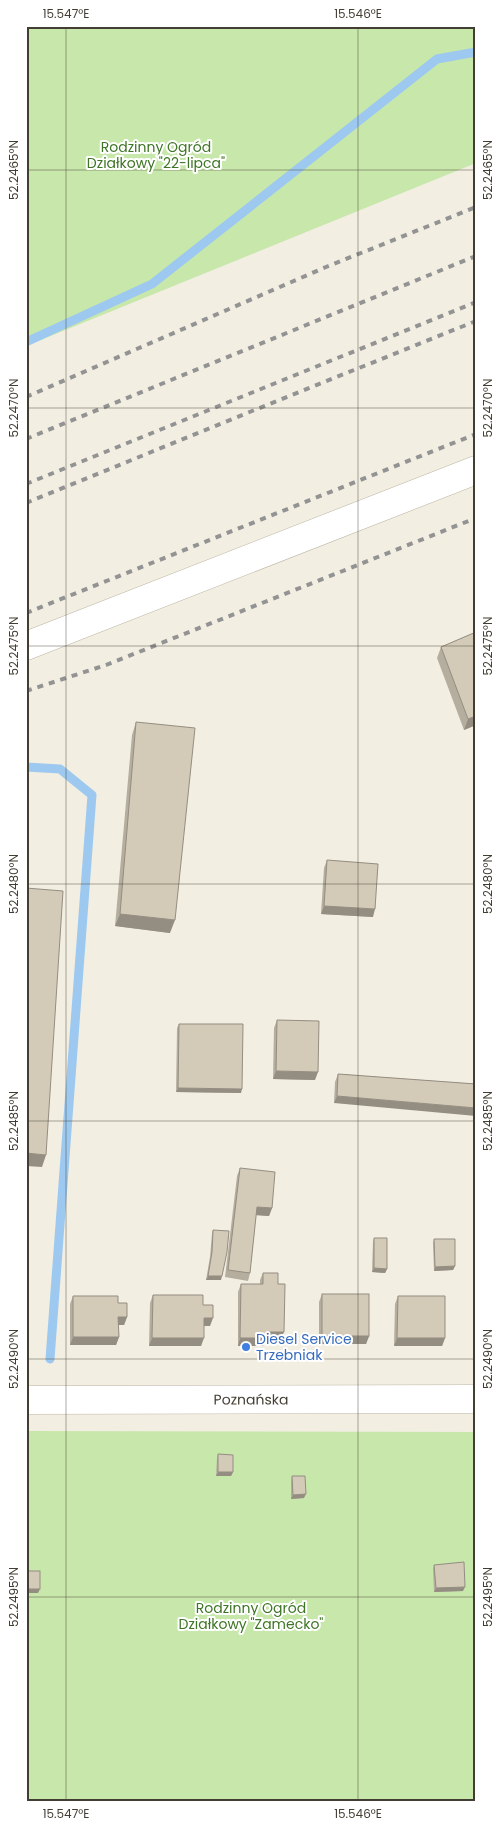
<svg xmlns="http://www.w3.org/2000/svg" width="502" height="1827" viewBox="0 0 502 1827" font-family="Poppins,sans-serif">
	<rect width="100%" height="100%" fill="#f2eee2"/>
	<!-- green -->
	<g fill="#c8e7aa">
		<polygon points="26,26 476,26 476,163 26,346"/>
		<polygon points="26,1431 476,1432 476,1801 26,1801"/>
	</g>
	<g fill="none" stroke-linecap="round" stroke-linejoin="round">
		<!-- stream -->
		<g stroke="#9dc9f0" stroke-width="9">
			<polyline points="26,342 152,284 437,59 476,52"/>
			<polyline points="26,767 60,769 92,795 50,1359"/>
		</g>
		<defs>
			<g id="minor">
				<polyline points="26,646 476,470"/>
				<path id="s1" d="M 26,1400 L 476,1399"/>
			</g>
		</defs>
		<!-- minor casing -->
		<use href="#minor" stroke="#bdb6a5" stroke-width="29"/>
		<!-- minor -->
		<use href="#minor" stroke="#fff" stroke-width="28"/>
		<!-- rail -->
		<g stroke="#939393" stroke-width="4" stroke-dasharray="6 6" stroke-linecap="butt">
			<polyline points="26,397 326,267 476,207"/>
			<polyline points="26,439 476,256"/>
			<polyline points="26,484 476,302"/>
			<polyline points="26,503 252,411 476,321"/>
			<polyline points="26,613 476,434"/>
			<polyline points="26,691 106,665 476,518"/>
		</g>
	</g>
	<!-- wall -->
	<g fill="#b5ae9e">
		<polygon points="476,632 476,725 464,730 437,658 441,647"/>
		<polygon points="136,722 170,933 115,926 132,735"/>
		<polygon points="327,860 373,917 321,914 324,868"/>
		<polygon points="277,1020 315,1080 273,1079 274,1028"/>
		<polygon points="179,1024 241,1093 176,1092 177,1028"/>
		<polygon points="338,1074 476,1084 334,1103 335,1082"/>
		<polygon points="240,1168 272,1208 269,1216 256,1215 250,1273 248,1281 225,1277 237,1176"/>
		<polygon points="213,1230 221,1280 206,1280 210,1257 212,1234"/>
		<polygon points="374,1238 387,1269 385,1273 372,1272 373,1242"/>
		<polygon points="434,1239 455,1266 453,1270 434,1271 433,1243"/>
		<polygon points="263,1273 278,1284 281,1339 266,1339 263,1346 238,1346 238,1292 241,1284 260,1284 260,1280"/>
		<polygon points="322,1294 369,1336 366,1344 319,1344 319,1302"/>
		<polygon points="153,1295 203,1305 210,1326 204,1326 201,1346 149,1346 150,1303"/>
		<polygon points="73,1296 118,1303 127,1317 124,1325 118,1325 119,1337 116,1345 70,1345 70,1304"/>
		<polygon points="398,1296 445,1338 442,1346 394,1346 395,1304"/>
		<polygon points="218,1454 233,1472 231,1476 216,1476 217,1458"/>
		<polygon points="292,1476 304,1498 291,1499 291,1481"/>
		<polygon points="434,1565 463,1591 434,1592 433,1569"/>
	</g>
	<!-- shaded-wall -->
	<g fill="#948d81">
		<polygon points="476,716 476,725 464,730 468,719"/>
		<polygon points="324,906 375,909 373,917 321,914"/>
		<polygon points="120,914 175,920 170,933 115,926"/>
		<polygon points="276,1071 318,1072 315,1080 273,1079"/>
		<polygon points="178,1088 242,1089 241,1093 176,1092"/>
		<polygon points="337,1096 476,1108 476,1116 334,1103"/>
		<polygon points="26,1153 46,1155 42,1167 26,1166"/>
		<polygon points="257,1207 272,1208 269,1216 254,1215"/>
		<polygon points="455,1266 453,1270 434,1271 435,1267"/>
		<polygon points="374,1268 387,1269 385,1273 372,1272"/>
		<polygon points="208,1276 222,1276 221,1280 206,1280"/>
		<polygon points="118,1317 127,1317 124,1325 116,1325"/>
		<polygon points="204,1318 213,1318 210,1326 201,1326"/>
		<polygon points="266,1332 284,1332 281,1339 266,1339 263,1346 238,1346 240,1338"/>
		<polygon points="322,1336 369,1336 366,1344 319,1344"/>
		<polygon points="73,1337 119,1337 116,1345 70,1345"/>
		<polygon points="152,1338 204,1338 201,1346 149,1346"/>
		<polygon points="397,1338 445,1338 442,1346 394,1346"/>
		<polygon points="218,1472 233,1472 231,1476 216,1476"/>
		<polygon points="306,1494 304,1498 291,1499 293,1495"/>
		<polygon points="465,1587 463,1591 434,1592 436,1588"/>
		<polygon points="26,1589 40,1589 38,1593 26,1593"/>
	</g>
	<!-- building -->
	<g fill="#d3cab8" stroke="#948d81">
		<polygon points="476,632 476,716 468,719 441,647"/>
		<polygon points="136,722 195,728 175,920 120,914"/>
		<polygon points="327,860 378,864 375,909 324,906"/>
		<polygon points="26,888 63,891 46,1155 26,1153"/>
		<polygon points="277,1020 319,1021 318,1072 276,1071"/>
		<polygon points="179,1024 243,1024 242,1089 178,1088"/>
		<polygon points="338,1074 476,1084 476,1108 337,1096"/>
		<polygon points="240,1168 275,1172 272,1208 257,1207 250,1273 228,1270"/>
		<polygon points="213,1230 229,1231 227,1252 222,1276 208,1276 212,1252"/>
		<polygon points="374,1238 387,1238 387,1269 374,1268"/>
		<polygon points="434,1239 455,1239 455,1266 435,1267"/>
		<polygon points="263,1273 278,1273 278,1284 285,1284 284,1332 266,1332 266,1338 240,1338 241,1284 263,1284"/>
		<rect x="322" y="1294" width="47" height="42"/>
		<polygon points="153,1295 203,1295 203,1305 213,1305 213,1318 204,1318 204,1338 152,1338"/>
		<polygon points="73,1296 118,1296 118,1303 127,1303 127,1317 118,1317 119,1337 73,1337"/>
		<polygon points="398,1296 445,1296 445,1338 397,1338"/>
		<polygon points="218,1454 233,1455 233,1472 218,1472"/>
		<polygon points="292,1476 305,1476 306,1494 293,1495"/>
		<polygon points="464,1562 465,1587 436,1588 434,1565"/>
		<rect x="26" y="1571" width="14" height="18"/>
	</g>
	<!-- ticks -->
	<path fill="none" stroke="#433e33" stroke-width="1" stroke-opacity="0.45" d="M 66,26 L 66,1801M 358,26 L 358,1801M 26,170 L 476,170M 26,408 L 476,408M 26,646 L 476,646M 26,884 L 476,884M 26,1121 L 476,1121M 26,1359 L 476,1359M 26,1597 L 476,1597"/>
	<!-- markers -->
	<circle fill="#3f7fe0" stroke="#fff" stroke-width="2" cx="246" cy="1347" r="5"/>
	<g text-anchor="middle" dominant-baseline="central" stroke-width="4" stroke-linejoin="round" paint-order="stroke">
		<!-- park labels -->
		<g font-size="14" fill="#3f7526" stroke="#fff">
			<text x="156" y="147">Rodzinny Ogród<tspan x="156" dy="16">Działkowy "22-lipca"</tspan></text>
			<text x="251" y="1608">Rodzinny Ogród<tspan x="251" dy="16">Działkowy "Zamecko"</tspan></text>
		</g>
		<!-- shop labels -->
		<g font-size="14" fill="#366cbe" stroke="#fff" text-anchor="start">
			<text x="256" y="1339">Diesel Service<tspan x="256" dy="16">Trzebniak</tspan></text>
		</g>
		<!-- street labels -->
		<g font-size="14" fill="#433e33" stroke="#fff">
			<text stroke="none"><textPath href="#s1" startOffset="225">Poznańska</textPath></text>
		</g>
	</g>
	<!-- border -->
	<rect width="502" height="1827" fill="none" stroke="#ffffff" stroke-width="55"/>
	<rect x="28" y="28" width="446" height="1772" fill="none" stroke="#433e33" stroke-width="2"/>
	<g font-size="12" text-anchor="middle" fill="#433e33">
		<text x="66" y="18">15.547°E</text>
		<text x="358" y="18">15.546°E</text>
		<text transform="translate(488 170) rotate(-90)" y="4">52.2465°N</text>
		<text transform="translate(14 170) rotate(-90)" y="4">52.2465°N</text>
		<text transform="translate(14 408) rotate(-90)" y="4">52.2470°N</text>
		<text transform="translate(488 408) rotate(-90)" y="4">52.2470°N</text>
		<text transform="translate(14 646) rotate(-90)" y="4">52.2475°N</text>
		<text transform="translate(488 646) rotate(-90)" y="4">52.2475°N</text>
		<text transform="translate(14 884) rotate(-90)" y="4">52.2480°N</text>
		<text transform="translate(488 884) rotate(-90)" y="4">52.2480°N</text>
		<text transform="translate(14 1121) rotate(-90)" y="4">52.2485°N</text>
		<text transform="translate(488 1121) rotate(-90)" y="4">52.2485°N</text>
		<text transform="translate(488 1359) rotate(-90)" y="4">52.2490°N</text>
		<text transform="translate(14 1359) rotate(-90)" y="4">52.2490°N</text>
		<text transform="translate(14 1597) rotate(-90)" y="4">52.2495°N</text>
		<text transform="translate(488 1597) rotate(-90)" y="4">52.2495°N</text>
		<text x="66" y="1818">15.547°E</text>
		<text x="358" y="1818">15.546°E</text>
	</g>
</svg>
